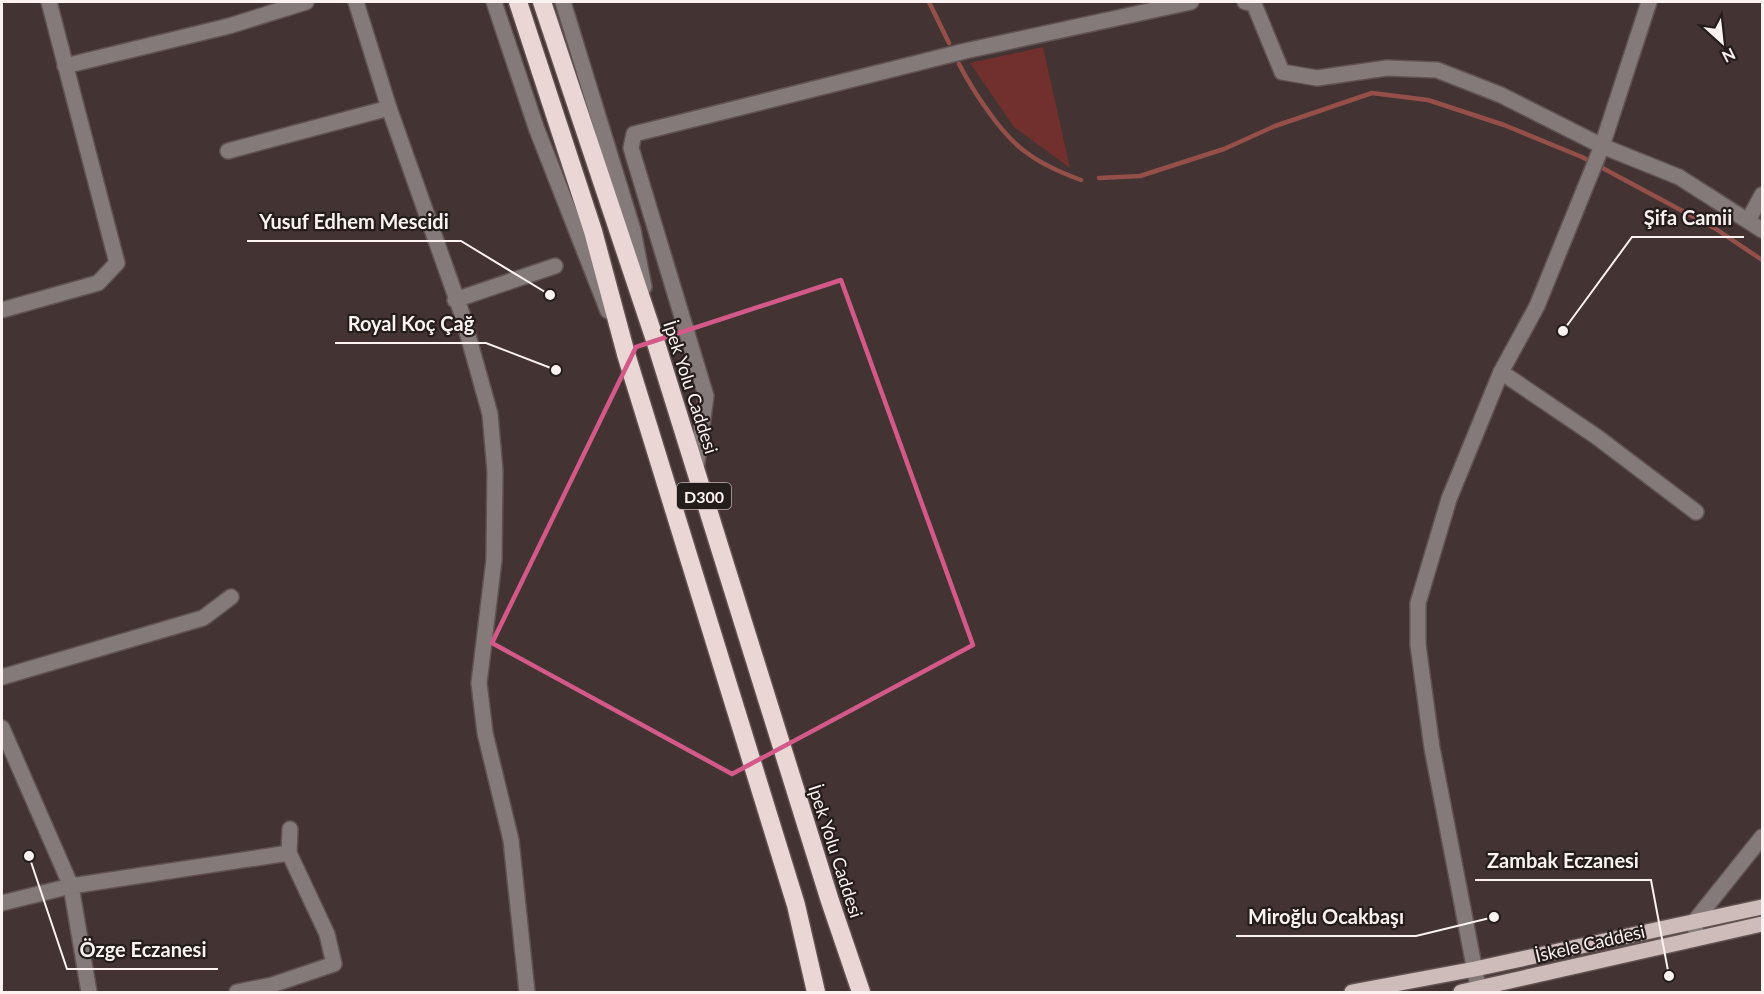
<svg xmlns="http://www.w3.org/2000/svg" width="1764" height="994" viewBox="0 0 1764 994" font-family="Lato,sans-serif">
	<rect width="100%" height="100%" fill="#433332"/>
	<!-- green -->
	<polygon fill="#71302d" points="1043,47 1070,168 1014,127 970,63"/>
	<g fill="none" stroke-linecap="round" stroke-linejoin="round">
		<!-- stream -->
		<g stroke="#954f4b" stroke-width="4.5">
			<polyline points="929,2 949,43"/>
			<path d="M 959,64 C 973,91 1002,136 1027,153 C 1043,165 1062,173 1081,180"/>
			<polyline points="1099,178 1140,176 1224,149 1275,126 1372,93 1428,100 1504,125 1582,157 1716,229 1762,260"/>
		</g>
		<defs>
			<g id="minor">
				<polyline points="356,2 389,108 462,314 490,414 495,471 494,560 479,683 485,733 511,840 527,992"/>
				<polyline points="494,2 537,130 608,311"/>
				<polyline points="563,2 633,230 644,287"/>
				<polyline points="1245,2 1254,4 1282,72 1317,78 1387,68 1437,70 1501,95 1602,146 1679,177 1762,230"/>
				<polyline points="65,66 229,26 306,2"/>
				<polyline points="228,151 389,108"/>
				<polyline points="1749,219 1762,195"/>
				<polyline points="455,300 555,266"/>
				<polyline points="2,310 98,283 117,263 49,2"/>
				<polyline points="1501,372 1597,437 1696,512"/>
				<polyline points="696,470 706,396 631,148 634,134 965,51 1191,2"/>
				<polyline points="2,677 203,618 231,597"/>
				<polyline points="2,728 71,886 89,992"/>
				<polyline points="289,853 290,829"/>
				<polyline points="2,903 71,886 289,853 327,934 334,964 272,985 237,992"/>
				<polyline points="1697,937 1694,922 1762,837"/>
				<polyline points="1479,992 1432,748 1418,645 1418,603 1449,499 1501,372 1537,306 1602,146 1649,2"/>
			</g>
			<g id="major">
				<polyline points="1352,992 1475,969 1762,907"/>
				<polyline points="1461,992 1762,924"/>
			</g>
			<g id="highway">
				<polyline points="518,2 593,231 626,354 796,905 816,992"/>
				<polyline points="542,2 655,340 830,901 861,992"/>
			</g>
		</defs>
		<!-- minor casing -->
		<use href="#minor" stroke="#615251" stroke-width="18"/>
		<!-- major casing -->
		<use href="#major" stroke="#615251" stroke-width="18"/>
		<!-- highway casing -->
		<use href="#highway" stroke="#615251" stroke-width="21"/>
		<!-- minor -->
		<use href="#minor" stroke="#837a79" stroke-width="15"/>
		<!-- major -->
		<use href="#major" stroke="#cdbcba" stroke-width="15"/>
		<!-- highway -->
		<use href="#highway" stroke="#ead6d4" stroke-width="18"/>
	</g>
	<!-- marked area -->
	<path fill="none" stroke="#d35988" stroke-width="4.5" stroke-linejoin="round" d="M 841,280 L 973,645 L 732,774 L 492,643 L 636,347 Z"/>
	<g text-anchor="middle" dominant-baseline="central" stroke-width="4.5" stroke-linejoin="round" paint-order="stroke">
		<!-- shield labels -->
		<rect fill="#241d1c" stroke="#bbb2b1" stroke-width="1.5" x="677" y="483" width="54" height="26" rx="4.5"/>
		<g font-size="16" font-weight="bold" fill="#fcf2f1">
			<text x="704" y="496">D300</text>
		</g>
		<!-- street labels -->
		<g font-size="18" fill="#fcf2f1" stroke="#241d1c">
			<text transform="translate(691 387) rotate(72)">İpek Yolu Caddesi</text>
			<text transform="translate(836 851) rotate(72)">İpek Yolu Caddesi</text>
			<text transform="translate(1590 943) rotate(-13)">İskele Caddesi</text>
		</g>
	</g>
	<!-- callouts -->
	<path fill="none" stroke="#fcf2f1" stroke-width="2" d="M1563 331L1632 237H1744M550 295L461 241H247M556 370L486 343H335M1669 976L1651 880H1475M1494 917L1416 936H1236M29 856L67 969H218"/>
	<g fill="#fcf2f1" stroke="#241d1c" stroke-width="2">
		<circle cx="1563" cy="331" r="6"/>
		<circle cx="550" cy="295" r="6"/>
		<circle cx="556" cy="370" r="6"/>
		<circle cx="1669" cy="976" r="6"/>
		<circle cx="1494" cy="917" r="6"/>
		<circle cx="29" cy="856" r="6"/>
	</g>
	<g font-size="20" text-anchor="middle" font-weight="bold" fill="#fcf2f1" stroke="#241d1c" stroke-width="4.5" stroke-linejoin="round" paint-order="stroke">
		<text x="1688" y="225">Şifa Camii</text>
		<text x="354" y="229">Yusuf Edhem Mescidi</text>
		<text x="411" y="331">Royal Koç Çağ</text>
		<text x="1563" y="868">Zambak Eczanesi</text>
		<text x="1326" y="924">Miroğlu Ocakbaşı</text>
		<text x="143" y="957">Özge Eczanesi</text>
	</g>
	<!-- border -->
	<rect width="1764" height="994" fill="none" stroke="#fcf2f1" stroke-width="6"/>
	<!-- north arrow -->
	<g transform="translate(1722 42) rotate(153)" stroke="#241d1c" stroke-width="4.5" paint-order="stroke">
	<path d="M0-4.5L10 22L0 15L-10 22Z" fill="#fcf2f1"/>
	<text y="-9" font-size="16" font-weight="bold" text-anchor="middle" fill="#fcf2f1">N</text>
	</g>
</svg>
